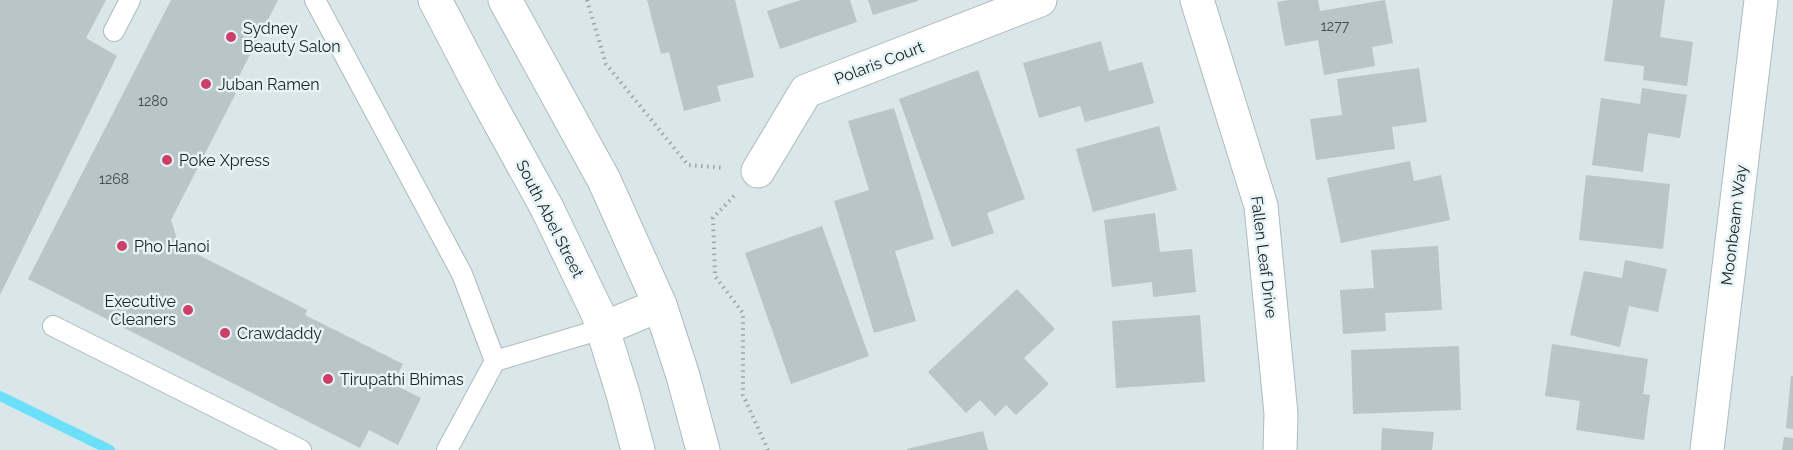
<svg xmlns="http://www.w3.org/2000/svg" width="1793" height="450" viewBox="0 0 1793 450" font-family="Raleway,sans-serif">
	<rect width="100%" height="100%" fill="#d9e7ea"/>
	<g fill="none" stroke-linecap="round" stroke-linejoin="round">
		<!-- stream -->
		<polyline stroke="#6cdff9" stroke-width="10" points="0,396 110,450"/>
	</g>
	<!-- building -->
	<g fill="#b8c5c9">
		<polygon points="0,0 106,0 86,38 117,56 0,295"/>
		<polygon points="171,0 278,0 232,90 236,93 171,220 179,245 307,310 305,315 403,364 393,384 421,398 398,445 369,430 360,448 28,279"/>
		<polygon points="647,0 735,0 754,77 717,86 721,101 684,111 669,52 661,54"/>
		<polygon points="801,0 850,0 857,22 780,49 767,11"/>
		<polygon points="868,0 918,0 918,1 873,15"/>
		<polygon points="1289,0 1318,0 1320,11 1385,0 1393,43 1372,47 1375,66 1324,75 1318,40 1285,46 1277,2"/>
		<polygon points="1613,0 1665,0 1660,37 1693,42 1687,86 1643,80 1644,66 1604,61"/>
		<polygon points="1101,41 1109,71 1142,62 1154,103 1085,122 1080,106 1039,118 1023,63"/>
		<polygon points="1419,68 1427,122 1392,127 1395,149 1316,160 1310,119 1342,115 1337,79"/>
		<polygon points="978,70 1025,199 987,213 994,233 952,247 899,99"/>
		<polygon points="1642,88 1687,95 1680,138 1648,133 1643,172 1592,165 1601,98 1640,104"/>
		<polygon points="894,108 934,239 895,251 916,321 874,333 834,201 869,190 848,121"/>
		<polygon points="1159,126 1177,190 1093,212 1076,149"/>
		<polygon points="1410,161 1414,181 1441,175 1450,220 1341,243 1327,178"/>
		<polygon points="1586,175 1670,184 1663,249 1579,240"/>
		<polygon points="1155,213 1160,252 1192,249 1196,292 1153,297 1152,282 1112,287 1104,220"/>
		<polygon points="822,226 869,356 791,384 745,253"/>
		<polygon points="1438,246 1442,310 1385,313 1386,331 1343,334 1340,290 1374,288 1371,250"/>
		<polygon points="1625,260 1667,269 1658,312 1629,306 1620,347 1570,335 1584,271 1622,278"/>
		<polygon points="1017,289 1055,329 1024,358 1049,384 1016,415 1006,405 995,416 980,400 966,413 928,372"/>
		<polygon points="1200,315 1205,382 1116,388 1112,321"/>
		<polygon points="1552,344 1648,359 1643,394 1650,395 1644,440 1576,430 1580,401 1545,396"/>
		<polygon points="1459,346 1461,410 1353,414 1351,350"/>
		<polygon points="1791,376 1793,376 1793,429 1786,428"/>
		<polygon points="1382,428 1434,432 1432,450 1381,450"/>
		<polygon points="983,431 988,450 907,450 907,449"/>
		<polygon points="1784,437 1793,438 1793,450 1782,450"/>
	</g>
	<g fill="none" stroke-linecap="round" stroke-linejoin="round">
		<defs>
			<g id="lane">
				<polyline points="315,0 462,274 495,361"/>
				<polyline points="114,31 130,0"/>
				<polyline points="53,326 301,450"/>
				<polyline points="447,450 495,361 602,329"/>
			</g>
			<g id="street">
				<polyline points="758,171 806,91 1040,0"/>
				<polyline points="1707,450 1761,0"/>
			</g>
			<polyline id="secondary" points="1197,0 1261,206 1281,414 1280,450"/>
			<g id="primary">
				<polyline points="435,0 483,92 547,208 598,314 623,394 638,450"/>
				<polyline points="505,0 604,180 660,305 683,376 703,450"/>
				<polyline points="602,329 660,305"/>
			</g>
		</defs>
		<!-- lane casing -->
		<use href="#lane" stroke="#aebbbe" stroke-width="22"/>
		<!-- street casing -->
		<use href="#street" stroke="#aebbbe" stroke-width="35"/>
		<!-- secondary casing -->
		<use href="#secondary" stroke="#aebbbe" stroke-width="35"/>
		<!-- primary casing -->
		<use href="#primary" stroke="#aebbbe" stroke-width="35"/>
		<!-- path -->
		<g stroke="#9aa5a7" stroke-width="4" stroke-dasharray="1.5 4.5" stroke-linecap="butt">
			<polyline points="587,0 606,64 688,165 724,168"/>
			<polyline points="734,196 713,218 715,276 743,313 743,395 768,450"/>
		</g>
		<!-- lane -->
		<use href="#lane" stroke="#fff" stroke-width="20"/>
		<!-- street -->
		<use href="#street" stroke="#fff" stroke-width="33"/>
		<!-- secondary -->
		<use href="#secondary" stroke="#fff" stroke-width="33"/>
		<!-- primary -->
		<use href="#primary" stroke="#fff" stroke-width="33"/>
	</g>
	<!-- markers -->
	<g fill="#cd3f69" stroke="#e6f4f7" stroke-width="2">
		<circle cx="231" cy="37" r="6"/>
		<circle cx="206" cy="84" r="6"/>
		<circle cx="167" cy="160" r="6"/>
		<circle cx="122" cy="246" r="6"/>
		<circle cx="188" cy="310" r="6"/>
		<circle cx="225" cy="333" r="6"/>
		<circle cx="328" cy="379" r="6"/>
	</g>
	<g text-anchor="middle" dominant-baseline="central" stroke-width="5" stroke-linejoin="round" paint-order="stroke">
		<!-- number labels -->
		<g font-size="14" fill="#434a4c">
			<text x="1335" y="26">1277</text>
			<text x="153" y="101">1280</text>
			<text x="114" y="179">1268</text>
		</g>
		<!-- poi labels -->
		<g font-size="16" fill="#1c2122" stroke="#e6f4f7" text-anchor="start">
			<text x="243" y="28">Sydney<tspan x="243" dy="18">Beauty Salon</tspan></text>
			<text x="218" y="84">Juban Ramen</text>
			<text x="179" y="160">Poke Xpress</text>
			<text x="134" y="246">Pho Hanoi</text>
			<text x="176" y="301" text-anchor="end">Executive<tspan x="176" dy="18">Cleaners</tspan></text>
			<text x="237" y="333">Crawdaddy</text>
			<text x="340" y="379">Tirupathi Bhimas</text>
		</g>
		<!-- street labels -->
		<g font-size="16" fill="#1c2122" stroke="#e6f4f7">
			<text transform="translate(879 63) rotate(-21)">Polaris Court</text>
			<text transform="translate(550 219) rotate(63)">South Abel Street</text>
			<text transform="translate(1734 225) rotate(-83)">Moonbeam Way</text>
			<text transform="translate(1264 257) rotate(83)">Fallen Leaf Drive</text>
		</g>
	</g>
</svg>
